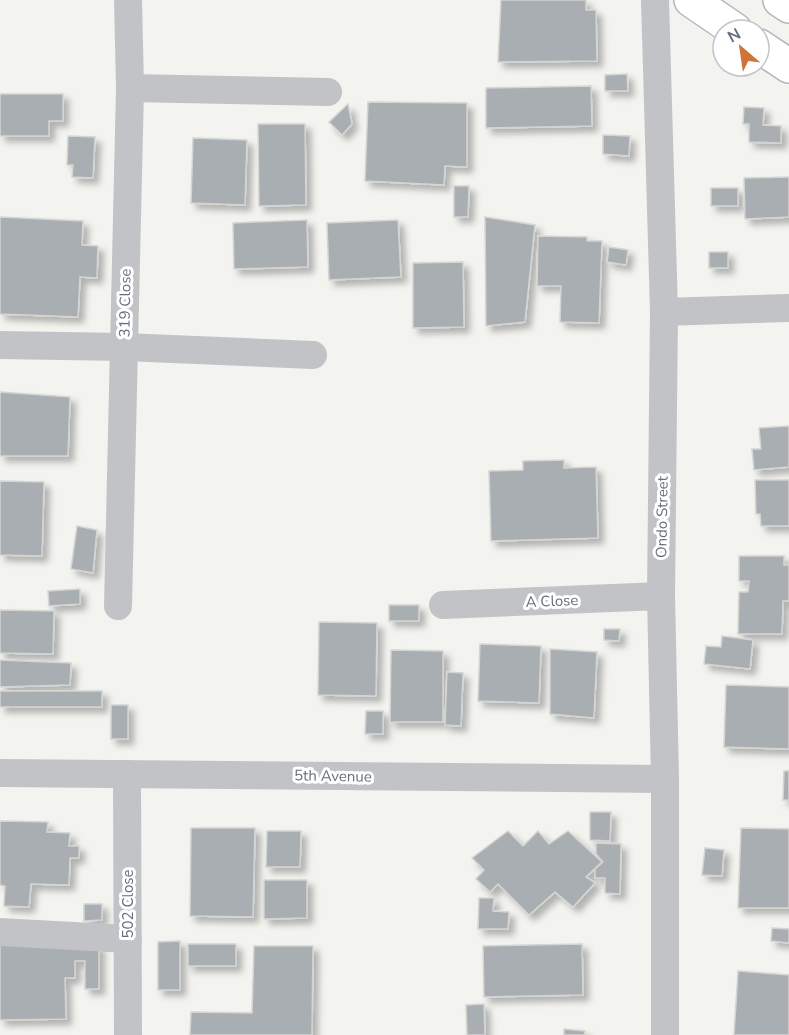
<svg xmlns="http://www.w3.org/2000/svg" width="789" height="1035" viewBox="0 0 789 1035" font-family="'Nunito Sans',sans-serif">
	<defs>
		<filter id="shadow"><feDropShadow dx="5.5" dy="5.5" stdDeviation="3" flood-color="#0004"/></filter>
	</defs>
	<rect width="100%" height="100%" fill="#f3f3f0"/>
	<!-- building -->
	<g fill="#a9aeb3" stroke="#d4d4d3" stroke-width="1.5" filter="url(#shadow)">
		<polygon points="501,0 586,0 586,10 596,10 597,61 498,62"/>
		<polygon points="627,74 628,91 605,91 605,75"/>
		<polygon points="591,86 592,126 486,128 486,88"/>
		<polygon points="0,94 63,94 63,121 49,121 49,136 0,136"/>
		<polygon points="368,102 467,103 467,167 445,166 444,185 365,181"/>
		<polygon points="348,104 352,124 342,135 329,122"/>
		<polygon points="744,107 764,108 763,125 781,126 781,143 749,142 749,124 743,124"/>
		<polygon points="258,124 305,124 306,205 259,206"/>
		<polygon points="603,135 630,136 629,156 603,154"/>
		<polygon points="68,136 95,137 93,178 72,177 73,165 67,165"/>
		<polygon points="193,138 247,140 245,205 191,203"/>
		<polygon points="789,177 789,217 745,219 744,178"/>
		<polygon points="454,186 469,186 468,217 454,217"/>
		<rect x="711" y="188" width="27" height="18"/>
		<polygon points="0,217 83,221 82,245 98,246 97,278 80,277 78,317 0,314"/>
		<polygon points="485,217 535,225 525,322 486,326"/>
		<polygon points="307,220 308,267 234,269 233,223"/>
		<polygon points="398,220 401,277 329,280 327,223"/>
		<polygon points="538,236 587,237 587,241 602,241 599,323 560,322 561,286 537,286"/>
		<polygon points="609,247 628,250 626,265 607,262"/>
		<rect x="709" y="252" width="19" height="16"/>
		<polygon points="463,262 464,327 413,328 413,263"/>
		<polygon points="0,392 70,397 68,456 0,456"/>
		<polygon points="789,426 789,467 754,470 752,449 761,449 759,428"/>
		<polygon points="564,460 564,468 596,467 598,538 491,541 489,471 523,470 523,461"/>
		<polygon points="755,480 789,480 789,526 761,526 760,514 756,514"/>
		<polygon points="0,481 44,482 42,556 0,555"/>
		<polygon points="77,526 97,530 93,573 71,569"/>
		<polygon points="739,556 784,556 784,565 789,565 789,601 783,601 782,634 738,634 739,592 748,592 749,581 739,581"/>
		<polygon points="80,589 80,604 49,606 48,591"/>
		<rect x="389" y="605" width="30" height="16"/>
		<polygon points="0,610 54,611 53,654 0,653"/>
		<polygon points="319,622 377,623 376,696 318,695"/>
		<polygon points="604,629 620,629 619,641 604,640"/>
		<polygon points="722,636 753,640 750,669 704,664 706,646 721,647"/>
		<polygon points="480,644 541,646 539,703 478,701"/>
		<polygon points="550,649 597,652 594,718 550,714"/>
		<polygon points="391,650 443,651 443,722 390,722"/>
		<polygon points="0,660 71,663 70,685 0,687"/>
		<polygon points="447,672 463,673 461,726 445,725"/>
		<polygon points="726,685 789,687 789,749 724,747"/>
		<rect x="0" y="691" width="102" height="16"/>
		<rect x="111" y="705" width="17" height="34"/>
		<polygon points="366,711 383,711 383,734 365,734"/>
		<polygon points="784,771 789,771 789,800 783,800"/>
		<polygon points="590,812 611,812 610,841 590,840"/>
		<polygon points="0,821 48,822 47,832 70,833 69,846 79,846 79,858 70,858 69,885 31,884 29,907 4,906 5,886 0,885"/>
		<polygon points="191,828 255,828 253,917 190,916"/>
		<polygon points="741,828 789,829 789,908 738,908"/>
		<polygon points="267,831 301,831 300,867 266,867"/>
		<polygon points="508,831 523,846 538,831 549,844 568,831 602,862 586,877 595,883 573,907 555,892 529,915 498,884 490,892 476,879 484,870 472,858"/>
		<polygon points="596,843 621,844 620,894 605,893 605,878 595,878 595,869 603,862 596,854"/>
		<polygon points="705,848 724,850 722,876 702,875"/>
		<polygon points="264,880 307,880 307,918 264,919"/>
		<polygon points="479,898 494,898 493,911 509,912 508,929 478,929"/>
		<polygon points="84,904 102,904 102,920 84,921"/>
		<polygon points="772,928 789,929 789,943 771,941"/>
		<polygon points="0,941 99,945 99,989 85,989 85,961 75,961 75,978 65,978 66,1019 0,1020"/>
		<polygon points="180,941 180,990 158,990 158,942"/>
		<rect x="188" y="944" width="48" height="22"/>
		<polygon points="582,944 583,995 484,997 483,946"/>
		<polygon points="254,946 313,946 312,1035 190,1035 191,1012 252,1013"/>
		<polygon points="738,971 789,975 789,1035 734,1035"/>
		<polygon points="484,1004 485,1035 467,1035 466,1005"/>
		<polygon points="564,1029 585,1031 584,1035 564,1035"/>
	</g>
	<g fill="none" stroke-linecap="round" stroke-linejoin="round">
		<defs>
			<g id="secondary">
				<polyline points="691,0 735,30"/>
				<polyline points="780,0 789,6"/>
				<polyline points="759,46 789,66"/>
			</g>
		</defs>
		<!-- secondary casing -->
		<use href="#secondary" stroke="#b4b6bb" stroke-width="36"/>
		<!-- street -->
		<g stroke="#c1c3c6" stroke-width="28">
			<polyline points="655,0 664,312 661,596 665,779 665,1035"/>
			<polyline points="130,88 328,92"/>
			<polyline points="664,312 789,308"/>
			<polyline points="0,345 124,347 313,355"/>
			<polyline points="443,605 661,596"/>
			<polyline points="118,606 130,88 128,0"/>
			<polyline points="0,773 665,779"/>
			<polyline points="127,774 128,1035"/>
			<polyline points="0,932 128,939"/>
		</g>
		<!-- secondary -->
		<use href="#secondary" stroke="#fff" stroke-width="33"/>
	</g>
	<g text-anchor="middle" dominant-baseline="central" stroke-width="6" stroke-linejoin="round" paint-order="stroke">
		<!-- street labels -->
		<g font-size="15" fill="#666f7d" stroke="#fff">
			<text transform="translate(125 303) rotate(-89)">319 Close</text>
			<text transform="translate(662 517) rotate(-89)">Ondo Street</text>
			<text transform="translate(552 601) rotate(-2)">A Close</text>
			<text transform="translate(333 776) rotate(1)">5th Avenue</text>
			<text transform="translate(128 904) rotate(-90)">502 Close</text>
		</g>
	</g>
	<!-- north arrow -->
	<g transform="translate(741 48) rotate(331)"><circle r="28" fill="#ffffff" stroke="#c2c5cb" stroke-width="1.5"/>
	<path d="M0-4.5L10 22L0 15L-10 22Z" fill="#cd7436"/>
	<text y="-9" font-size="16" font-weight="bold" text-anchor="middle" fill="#666f7d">N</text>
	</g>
</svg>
